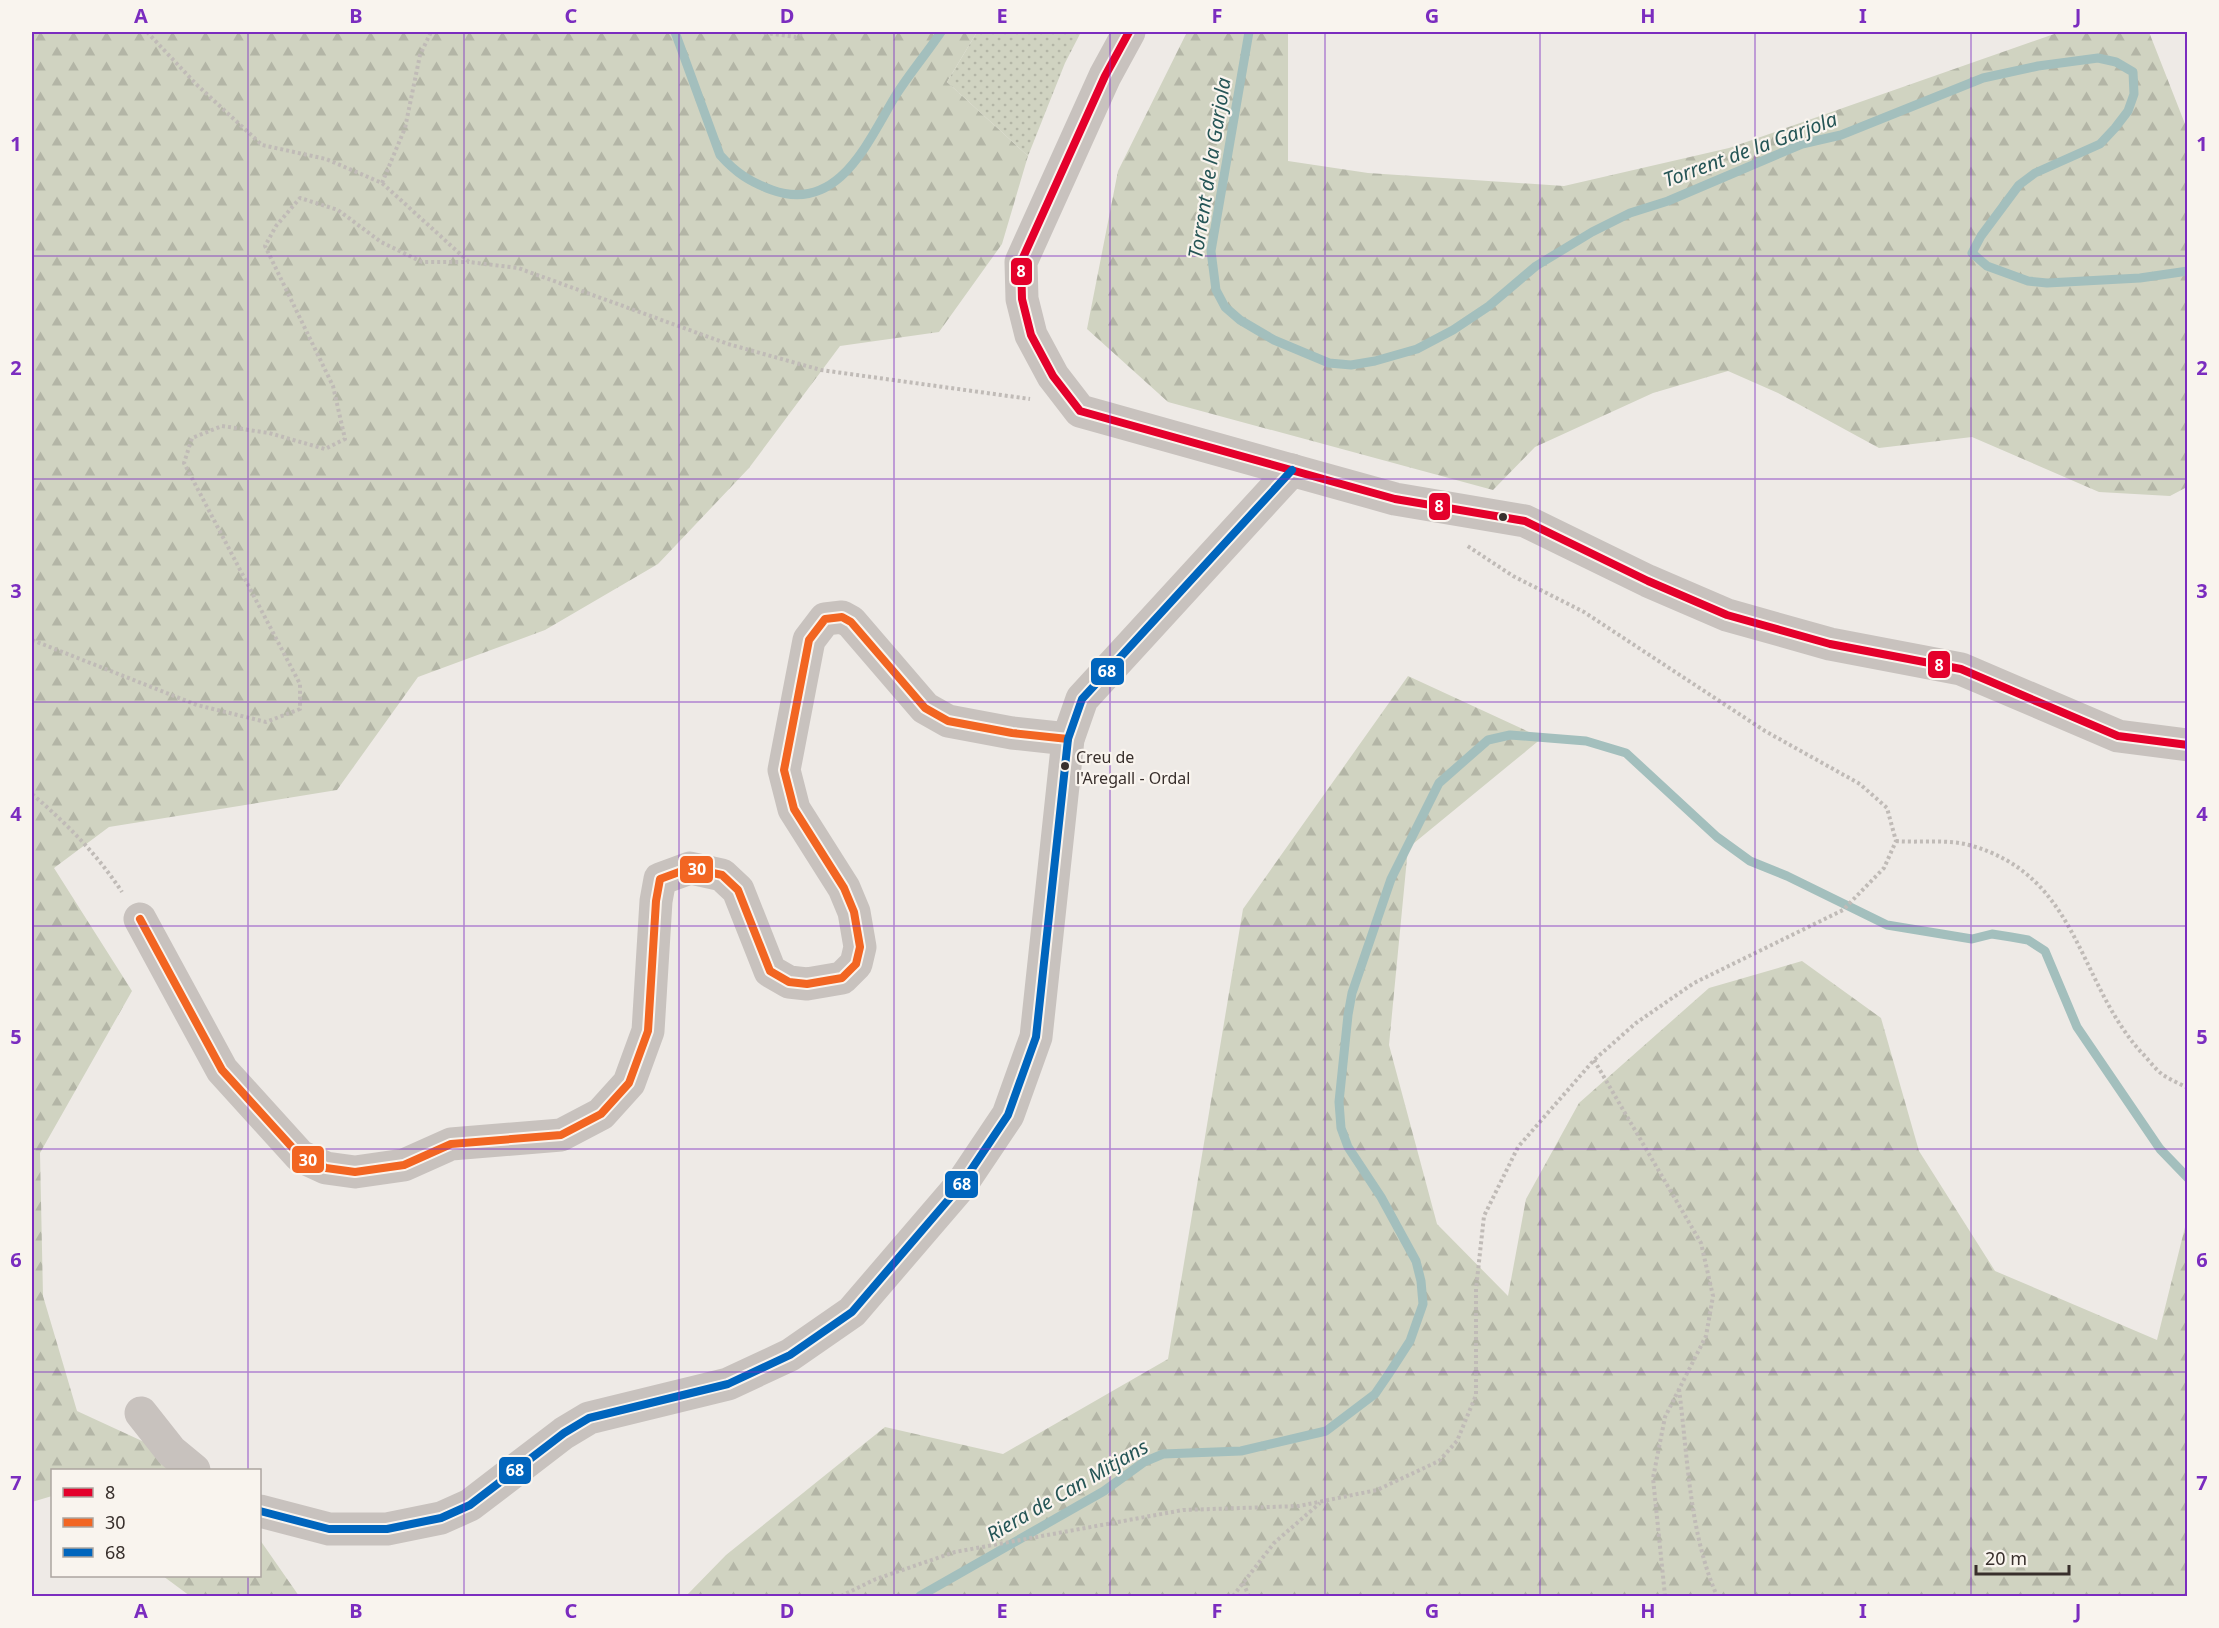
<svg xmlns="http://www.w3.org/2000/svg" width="2219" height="1628" viewBox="0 0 2219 1628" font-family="'Noto Sans',sans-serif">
	<defs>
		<pattern id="forest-firs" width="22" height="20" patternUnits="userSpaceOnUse" patternTransform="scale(1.5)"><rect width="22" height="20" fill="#d0d3c1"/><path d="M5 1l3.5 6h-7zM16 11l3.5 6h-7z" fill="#b3b5a6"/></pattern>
		<pattern id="garden-dots" width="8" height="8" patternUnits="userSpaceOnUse" patternTransform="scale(1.5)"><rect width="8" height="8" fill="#d0d3c1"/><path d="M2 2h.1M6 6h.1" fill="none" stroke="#b3b5a6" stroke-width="1.8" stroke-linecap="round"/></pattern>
	</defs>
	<rect width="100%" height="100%" fill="#eeeae6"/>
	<!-- forest -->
	<g fill="url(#forest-firs)">
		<polygon points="32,32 977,32 947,82 1028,156 1002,244 939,332 840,346 749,468 658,564 545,630 418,677 337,790 109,827 54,868 132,991 40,1153 43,1296 77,1411 205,1470 52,1470 52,1496 32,1502"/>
		<polygon points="1187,32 1288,32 1288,161 1368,173 1564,186 1729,148 2060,32 2149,32 2187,129 2187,487 2170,496 2099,492 1972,437 1879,448 1778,393 1728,371 1653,393 1535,447 1493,490 1168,402 1087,329 1118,171"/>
		<polygon points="1408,676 1542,738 1408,848 1389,1045 1437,1224 1508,1296 1526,1199 1579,1103 1709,988 1802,961 1881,1018 1919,1151 1995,1271 2157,1340 2187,1219 2187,1596 686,1596 726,1555 885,1427 1003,1454 1168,1359 1243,909"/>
		<polygon points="260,1540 299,1596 190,1596 163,1576 260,1576"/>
	</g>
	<!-- garden -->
	<polygon fill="url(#garden-dots)" points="977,32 1081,32 1065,63 1028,156 947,82"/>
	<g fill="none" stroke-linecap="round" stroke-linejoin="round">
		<!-- stream -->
		<g stroke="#a3bfbd" stroke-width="9">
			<path d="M 675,32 L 720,155 C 736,173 750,182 772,190 C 839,214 868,141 896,95 C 910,73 927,53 941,32"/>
			<polyline points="1249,32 1211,251 1216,290 1225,307 1240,320 1274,340 1329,363 1351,365 1375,361 1417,349 1453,330 1489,306 1536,266 1592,232 1630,213 1668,201 1802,144 1841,135 1983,78 2038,66 2098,58 2116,62 2133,72 2134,94 2128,111 2115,128 2100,144 2035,173 2019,185 1981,236 1972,253 1987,266 2028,281 2047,283 2140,278 2188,271"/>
			<polyline points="920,1596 1104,1491 1144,1462 1163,1454 1241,1451 1326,1431 1375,1394 1388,1375 1410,1341 1423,1304 1421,1281 1416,1261 1381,1197 1348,1147 1341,1128 1339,1102 1348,1015 1352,993 1391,879 1439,783 1488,740 1510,735 1586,741 1626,753 1717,837 1750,861 1787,876 1887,925 1972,939 1992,934 2011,937 2028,940 2045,951 2077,1027 2160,1149 2188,1178"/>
		</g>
		<!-- path -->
		<g stroke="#c0bbb7" stroke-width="4" stroke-dasharray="3 3" stroke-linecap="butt">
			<polyline points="147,32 196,84 262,145 326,159 382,183 469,262 518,268 728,344 821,370 1030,399"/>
			<polyline points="758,32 796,37 804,32"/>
			<polyline points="382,183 405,128 420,55 431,32"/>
			<polyline points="32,640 197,705 266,722 300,709 300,684 184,463 192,438 222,426 269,433 325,449 345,439 333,386 265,246 276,226 300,198 338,210 381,242 422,262 469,262"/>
			<path d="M 32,794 C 66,823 97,854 122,892"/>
			<path d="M 1896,841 C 1919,843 1947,839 1969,845 C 2079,875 2077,981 2141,1052 C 2148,1059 2155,1069 2163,1075 C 2171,1080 2180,1084 2188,1088"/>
			<polyline points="1594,1060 1701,1243 1713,1296 1706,1336 1665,1417 1653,1478 1665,1596"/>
			<path d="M 1679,1389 C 1688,1458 1689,1532 1717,1596"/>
			<polyline points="1243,1583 1249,1596"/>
			<polyline points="841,1596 876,1579 955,1552 1183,1510 1299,1506 1377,1490 1439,1461 1457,1441 1476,1395 1476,1289 1484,1216 1518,1147 1594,1060 1636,1023 1694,983 1843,910 1884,868 1896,841 1887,808 1860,784 1765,731 1584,612 1513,576 1466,545"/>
			<polyline points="1233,1596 1274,1543 1320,1503"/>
		</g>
		<!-- minor -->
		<g stroke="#c8c2be" stroke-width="33">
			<polyline points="1129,32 1105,76 1021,262 1022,299 1031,335 1053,376 1080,411 1395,499 1525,521 1648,581 1727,615 1830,644 1961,669 2118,736 2188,745"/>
			<polyline points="140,919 222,1070 300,1156 326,1168 355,1172 404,1165 451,1144 561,1135 601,1114 629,1083 648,1031 656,901 660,879 690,868 722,875 738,890 770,971 789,982 807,984 842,978 856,964 860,947 854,912 844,888 794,809 784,770 809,640 825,619 842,617 851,622 925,708 948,721 1012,733 1068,739"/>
			<polyline points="141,1413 171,1451 194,1470"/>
			<polyline points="260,1511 329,1529 387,1529 441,1518 470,1505 564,1433 589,1418 728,1384 790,1355 852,1312 961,1185 1008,1115 1036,1037 1068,739 1082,699 1292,470"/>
		</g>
		<defs>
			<polyline id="bus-1" points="1129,32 1105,76 1021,262 1022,299 1031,335 1053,376 1080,411 1395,499 1525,521 1648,581 1727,615 1830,644 1961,669 2118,736 2188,745"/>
			<polyline id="bus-2" points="140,919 222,1070 300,1156 326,1168 355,1172 404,1165 451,1144 561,1135 601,1114 629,1083 648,1031 656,901 660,879 690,868 722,875 738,890 770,971 789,982 807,984 842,978 856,964 860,947 854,912 844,888 794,809 784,770 809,640 825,619 842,617 851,622 925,708 948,721 1012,733 1068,739"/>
			<polyline id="bus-3" points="260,1511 329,1529 387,1529 441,1518 470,1505 564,1433 589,1418 728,1384 790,1355 852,1312 961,1185 1008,1115 1036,1037 1068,739 1082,699 1292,470"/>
		</defs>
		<!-- bus-1 casing -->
		<use href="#bus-1" stroke="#f9f4ee" stroke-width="12"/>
		<!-- bus-2 casing -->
		<use href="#bus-2" stroke="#f9f4ee" stroke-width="12"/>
		<!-- bus-3 casing -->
		<use href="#bus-3" stroke="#f9f4ee" stroke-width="12"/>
		<!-- bus-1 -->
		<use href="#bus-1" stroke="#e4002b" stroke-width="8"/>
		<!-- bus-2 -->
		<use href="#bus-2" stroke="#f26522" stroke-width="8"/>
		<!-- bus-3 -->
		<use href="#bus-3" stroke="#0065bd" stroke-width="8"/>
	</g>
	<!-- grid -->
	<path fill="none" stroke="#7b2cbf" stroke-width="1.5" stroke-opacity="0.55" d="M 248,32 L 248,1470M 464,32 L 464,1596M 679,32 L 679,1596M 894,32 L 894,1596M 1110,32 L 1110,1596M 1325,32 L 1325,1596M 1540,32 L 1540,1596M 1755,32 L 1755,1596M 1971,32 L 1971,1596M 32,256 L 2188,256M 32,479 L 2188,479M 32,702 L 2188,702M 32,926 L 2188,926M 32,1149 L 2188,1149M 32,1372 L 2188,1372M 248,1576 L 248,1596"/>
	<!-- markers -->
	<g fill="#382f2c" stroke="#f9f4ee" stroke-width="2">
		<circle cx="1503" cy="517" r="5"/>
		<circle cx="1065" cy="766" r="5"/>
	</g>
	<g text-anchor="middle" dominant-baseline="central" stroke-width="4.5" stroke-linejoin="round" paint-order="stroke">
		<!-- bus labels -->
		<g font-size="16" fill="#382f2c" stroke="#f9f4ee" text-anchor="start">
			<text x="1076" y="757">Creu de<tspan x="1076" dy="21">l'Aregall - Ordal</tspan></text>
		</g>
		<!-- water labels -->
		<g font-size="20" font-style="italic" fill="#255556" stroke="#f9f4ee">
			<text transform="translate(1750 149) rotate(-20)">Torrent de la Garjola</text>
			<text transform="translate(1209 168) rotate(-81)">Torrent de la Garjola</text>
			<text transform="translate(1067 1490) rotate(-30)">Riera de Can Mitjans</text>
		</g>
	</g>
	<g stroke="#f9f4ee" stroke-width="2">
		<rect x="1010" y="257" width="23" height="29" rx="6" fill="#e4002b"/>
		<rect x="1428" y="492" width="23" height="29" rx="6" fill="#e4002b"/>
		<rect x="1927" y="650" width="24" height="29" rx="6" fill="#e4002b"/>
		<rect x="1090" y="657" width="35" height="29" rx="6" fill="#0065bd"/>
		<rect x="679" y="855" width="35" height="29" rx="6" fill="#f26522"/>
		<rect x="291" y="1145" width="34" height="29" rx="6" fill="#f26522"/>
		<rect x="944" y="1170" width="35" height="29" rx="6" fill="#0065bd"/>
		<rect x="498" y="1456" width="34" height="29" rx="6" fill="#0065bd"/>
	</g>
	<g font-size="16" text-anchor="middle" font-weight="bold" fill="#fff">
		<text x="1021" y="277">8</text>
		<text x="1439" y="512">8</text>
		<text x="1939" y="671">8</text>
		<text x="1107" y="677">68</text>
		<text x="697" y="875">30</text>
		<text x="308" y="1166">30</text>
		<text x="962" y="1190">68</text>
		<text x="515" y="1476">68</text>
	</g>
	<!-- border -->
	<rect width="2219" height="1628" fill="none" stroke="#f9f4ee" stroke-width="66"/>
	<!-- legend -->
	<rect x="51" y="1469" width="210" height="108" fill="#f9f4ee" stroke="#aca5a0" stroke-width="1.5"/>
	<rect x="63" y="1488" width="30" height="9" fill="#e4002b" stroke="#aca5a0" stroke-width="1.5"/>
	<text x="105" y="1499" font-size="18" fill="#382f2c">8</text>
	<rect x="63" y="1518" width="30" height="9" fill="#f26522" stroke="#aca5a0" stroke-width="1.5"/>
	<text x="105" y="1529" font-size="18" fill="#382f2c">30</text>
	<rect x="63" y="1548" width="30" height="9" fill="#0065bd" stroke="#aca5a0" stroke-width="1.5"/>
	<text x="105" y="1559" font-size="18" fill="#382f2c">68</text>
	<!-- scale -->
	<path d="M1976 1565v9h93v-9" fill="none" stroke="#382f2c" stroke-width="3"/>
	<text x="1985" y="1565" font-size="18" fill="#382f2c" stroke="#f9f4ee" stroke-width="4.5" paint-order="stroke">20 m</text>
	<rect x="33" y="33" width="2153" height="1562" fill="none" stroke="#7b2cbf" stroke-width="2"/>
	<g font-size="20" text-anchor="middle" font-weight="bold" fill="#7b2cbf">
		<text x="141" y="23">A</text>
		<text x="356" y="23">B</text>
		<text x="571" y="23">C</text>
		<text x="787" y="23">D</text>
		<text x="1002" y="23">E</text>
		<text x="1217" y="23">F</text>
		<text x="1432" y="23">G</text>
		<text x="1648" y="23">H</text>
		<text x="1863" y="23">I</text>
		<text x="2078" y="23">J</text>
		<text x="16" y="151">1</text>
		<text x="2202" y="151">1</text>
		<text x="16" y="375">2</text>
		<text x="2202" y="375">2</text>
		<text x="16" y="598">3</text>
		<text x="2202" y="598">3</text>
		<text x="16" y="821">4</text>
		<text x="2202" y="821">4</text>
		<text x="16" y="1044">5</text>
		<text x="2202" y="1044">5</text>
		<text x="16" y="1267">6</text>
		<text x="2202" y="1267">6</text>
		<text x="16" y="1490">7</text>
		<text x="2202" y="1490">7</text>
		<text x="141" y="1618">A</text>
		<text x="356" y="1618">B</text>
		<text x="571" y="1618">C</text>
		<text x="787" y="1618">D</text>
		<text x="1002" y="1618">E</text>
		<text x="1217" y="1618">F</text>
		<text x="1432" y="1618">G</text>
		<text x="1648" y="1618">H</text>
		<text x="1863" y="1618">I</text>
		<text x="2078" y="1618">J</text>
	</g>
</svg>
